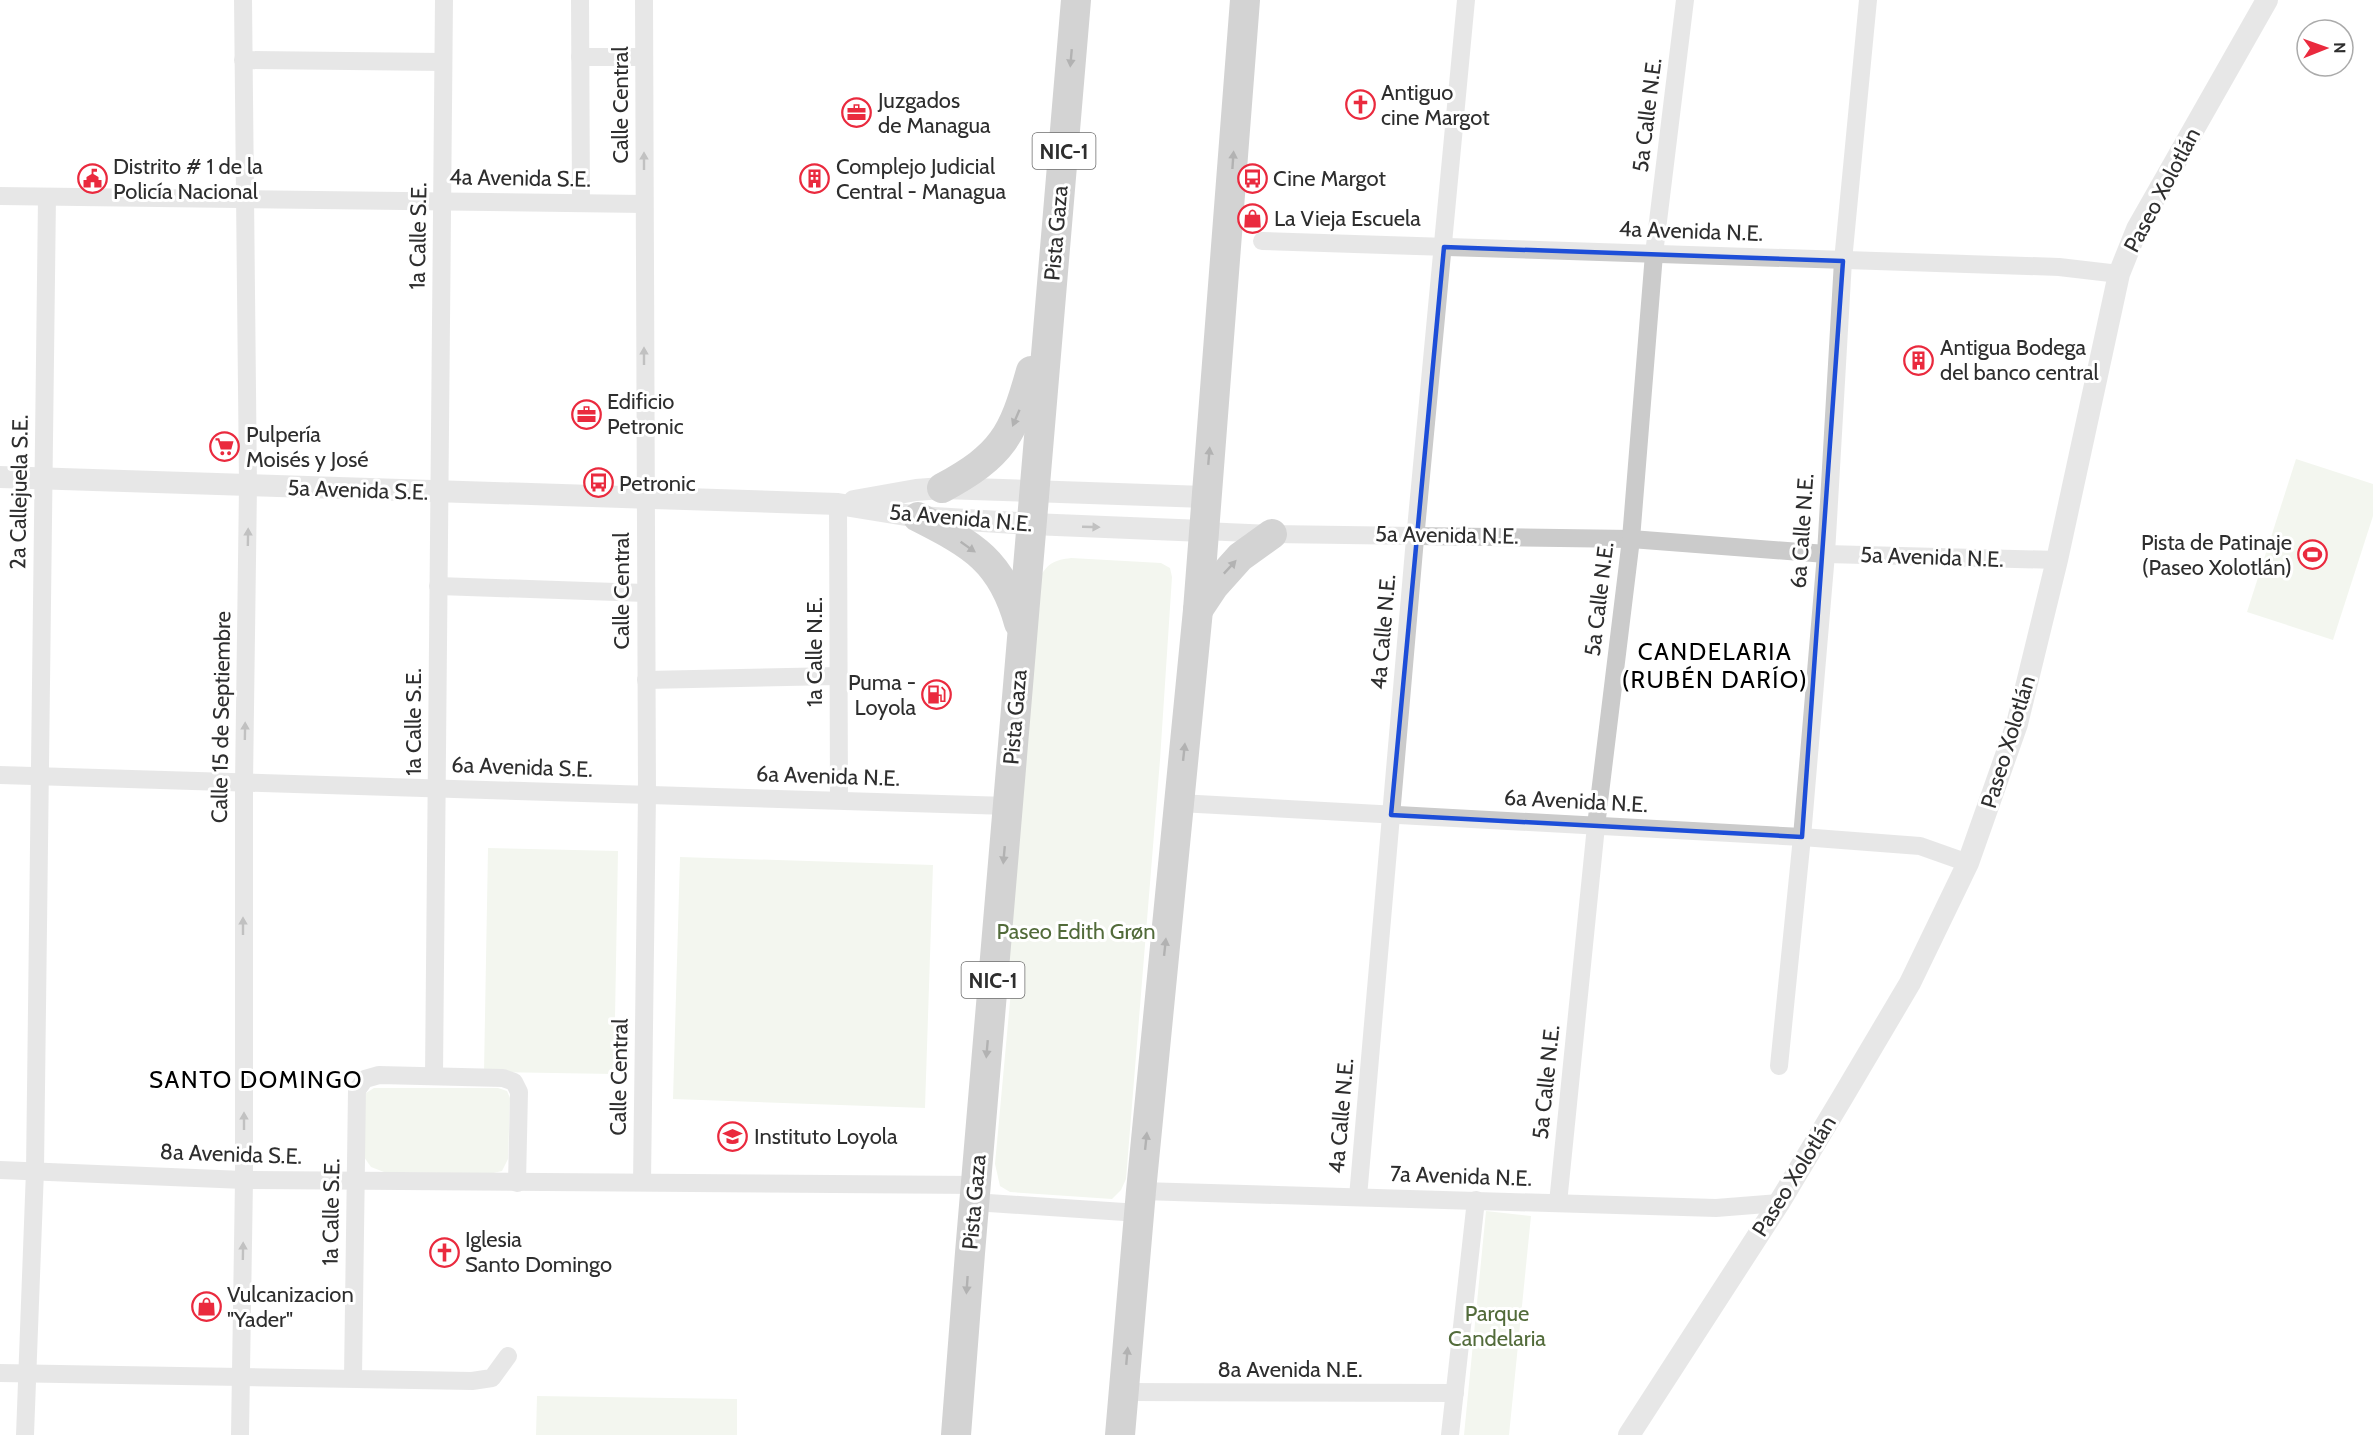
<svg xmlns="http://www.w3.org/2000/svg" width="2373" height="1435" viewBox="0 0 2373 1435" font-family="Cabin,sans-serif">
	<rect width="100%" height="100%" fill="#fff"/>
	<!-- green -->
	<g fill="#e4ecdb">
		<polygon points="2296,459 2373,484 2373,516 2333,640 2247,612"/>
		<path d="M 1071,558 L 1161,563 L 1170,568 L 1172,577 L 1160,760 L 1126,1179 L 1121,1190 L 1112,1199 L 1010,1192 L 1000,1186 L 995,1164 L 1013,969 L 1004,947 L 1040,577 C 1048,563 1055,560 1071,558 Z"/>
		<polygon points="488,848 618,851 614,1074 484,1072"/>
		<polygon points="680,857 933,865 925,1108 673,1099"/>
		<polygon points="374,1088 498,1088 507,1091 510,1098 508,1159 502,1171 489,1174 384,1172 371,1167 364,1157 365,1100 366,1093"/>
		<polygon points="1486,1211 1531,1216 1509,1435 1464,1435"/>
		<polygon points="537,1396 737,1399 737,1435 536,1435"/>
	</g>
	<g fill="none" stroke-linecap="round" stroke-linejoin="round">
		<!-- minor -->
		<g stroke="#cbcbcb" stroke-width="18">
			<polyline points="580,0 581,203"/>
			<polyline points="580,57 644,57"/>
			<polyline points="243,60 443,62"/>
			<polyline points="0,196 644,204"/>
			<polyline points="1262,241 2059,267 2119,274"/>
			<polyline points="838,504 839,800"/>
			<polyline points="1203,531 1272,534 1631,539 1826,554 2057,560"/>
			<polyline points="438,586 645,593"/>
			<polyline points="646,680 838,676"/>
			<polyline points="0,775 1008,806"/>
			<polyline points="1179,803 1802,837 1920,846 1968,863"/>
			<polyline points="1779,1066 1802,837 1826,554 1843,261 1868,0"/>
			<polyline points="434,1075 444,0"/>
			<polyline points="0,1170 244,1180 976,1185"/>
			<polyline points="642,1182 647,795 644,0"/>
			<polyline points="1141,1191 1716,1208 1779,1203"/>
			<polyline points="1358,1197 1414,550 1466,0"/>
			<polyline points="974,1202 1139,1213"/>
			<polyline points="1558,1203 1596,826 1631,539 1654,254 1685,0"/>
			<polyline points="0,1373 472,1381 492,1378 508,1356"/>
			<polyline points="353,1377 357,1090 365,1079 379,1075 503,1078 514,1082 519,1092 517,1183"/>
			<polyline points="1124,1392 1455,1393"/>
			<polyline points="25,1435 35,1170 47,197"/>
			<polyline points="240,1435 244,1180 244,783 248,486 243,0"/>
			<polyline points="1450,1435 1476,1200"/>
		</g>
		<!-- tertiary -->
		<g stroke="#cbcbcb" stroke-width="22">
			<polyline points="0,477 838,504 918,517 1032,524 1203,531"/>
			<polyline points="854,501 916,490 942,488 1205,497"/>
			<polyline points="1629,1435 1779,1203 1842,1098 1910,983 1968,863 2017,724 2057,560 2119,274 2137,229 2267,0"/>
		</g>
		<!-- trunk -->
		<g stroke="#9e9e9e" stroke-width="30">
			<path d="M 942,488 C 1003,455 1013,435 1031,371"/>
			<path d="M 918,517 C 973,545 1002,561 1019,623"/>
			<polyline points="1198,610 1214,586 1240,557 1272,534"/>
			<polyline points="956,1435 970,1253 1076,0"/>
			<polyline points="1120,1435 1141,1191 1198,610 1245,0"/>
		</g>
	</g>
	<!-- one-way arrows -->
	<defs><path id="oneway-solid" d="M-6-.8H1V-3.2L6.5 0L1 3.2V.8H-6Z" transform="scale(1.5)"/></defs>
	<g fill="#555">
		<use href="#oneway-solid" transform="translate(1071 58) rotate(95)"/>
		<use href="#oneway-solid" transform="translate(1233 160) rotate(-86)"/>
		<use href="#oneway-solid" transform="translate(1016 418) rotate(113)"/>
		<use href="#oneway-solid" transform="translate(1209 456) rotate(-85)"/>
		<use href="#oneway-solid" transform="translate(968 547) rotate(35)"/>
		<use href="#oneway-solid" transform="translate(1230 567) rotate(-47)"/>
		<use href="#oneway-solid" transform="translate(1184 752) rotate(-84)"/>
		<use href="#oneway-solid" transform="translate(1004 855) rotate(95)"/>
		<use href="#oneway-solid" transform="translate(1165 947) rotate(-84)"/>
		<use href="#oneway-solid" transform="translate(987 1049) rotate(95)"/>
		<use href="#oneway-solid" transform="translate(1146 1141) rotate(-84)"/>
		<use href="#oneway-solid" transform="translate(967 1285) rotate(94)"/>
		<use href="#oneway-solid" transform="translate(1127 1356) rotate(-85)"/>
	</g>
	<g fill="#757575">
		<use href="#oneway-solid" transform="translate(644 161) rotate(-90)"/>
		<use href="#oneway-solid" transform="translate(644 356) rotate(-90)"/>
		<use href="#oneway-solid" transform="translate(1091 527) rotate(2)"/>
		<use href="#oneway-solid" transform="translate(248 537) rotate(-89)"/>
		<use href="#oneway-solid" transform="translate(245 731) rotate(-89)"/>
		<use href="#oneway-solid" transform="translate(243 926) rotate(-90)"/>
		<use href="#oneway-solid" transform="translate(244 1121) rotate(-90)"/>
		<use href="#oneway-solid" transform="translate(243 1251) rotate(-89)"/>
	</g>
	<!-- marked area -->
	<path d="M0 0H2373V1435H0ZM 1444,247 L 1843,261 L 1802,837 L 1391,815 Z" fill="#fff" fill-opacity=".55" fill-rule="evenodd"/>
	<path fill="none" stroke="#1d4ed8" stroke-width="4.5" stroke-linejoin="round" d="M 1444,247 L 1843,261 L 1802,837 L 1391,815 Z"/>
	<!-- icons -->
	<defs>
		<symbol id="church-ring" viewBox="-11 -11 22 22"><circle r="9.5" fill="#fff" stroke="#ea2a3e" stroke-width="1.5"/><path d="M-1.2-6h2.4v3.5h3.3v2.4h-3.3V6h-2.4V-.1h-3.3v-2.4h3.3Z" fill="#ea2a3e"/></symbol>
		<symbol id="office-ring" viewBox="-11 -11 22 22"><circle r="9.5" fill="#fff" stroke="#ea2a3e" stroke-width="1.5"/><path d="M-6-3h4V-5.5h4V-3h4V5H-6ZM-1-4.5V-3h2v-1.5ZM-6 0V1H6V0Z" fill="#ea2a3e"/></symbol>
		<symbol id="bus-ring" viewBox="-11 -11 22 22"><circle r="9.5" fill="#fff" stroke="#ea2a3e" stroke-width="1.5"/><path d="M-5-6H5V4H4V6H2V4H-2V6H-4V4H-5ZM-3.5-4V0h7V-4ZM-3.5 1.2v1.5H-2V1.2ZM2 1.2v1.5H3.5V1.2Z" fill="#ea2a3e"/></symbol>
		<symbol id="civic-ring" viewBox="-11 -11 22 22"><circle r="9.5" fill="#fff" stroke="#ea2a3e" stroke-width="1.5"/><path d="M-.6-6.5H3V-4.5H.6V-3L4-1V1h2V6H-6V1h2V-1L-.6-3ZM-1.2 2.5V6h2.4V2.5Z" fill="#ea2a3e"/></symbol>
		<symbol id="building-ring" viewBox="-11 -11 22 22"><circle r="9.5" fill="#fff" stroke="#ea2a3e" stroke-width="1.5"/><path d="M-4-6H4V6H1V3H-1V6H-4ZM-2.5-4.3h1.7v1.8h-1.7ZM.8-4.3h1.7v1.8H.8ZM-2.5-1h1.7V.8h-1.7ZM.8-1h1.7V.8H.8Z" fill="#ea2a3e"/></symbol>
		<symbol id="shop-ring" viewBox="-11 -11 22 22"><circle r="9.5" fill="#fff" stroke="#ea2a3e" stroke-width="1.5"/><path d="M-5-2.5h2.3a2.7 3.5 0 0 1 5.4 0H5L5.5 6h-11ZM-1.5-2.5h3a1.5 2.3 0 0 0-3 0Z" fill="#ea2a3e"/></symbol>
		<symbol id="supermarket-ring" viewBox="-11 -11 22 22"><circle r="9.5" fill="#fff" stroke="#ea2a3e" stroke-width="1.5"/><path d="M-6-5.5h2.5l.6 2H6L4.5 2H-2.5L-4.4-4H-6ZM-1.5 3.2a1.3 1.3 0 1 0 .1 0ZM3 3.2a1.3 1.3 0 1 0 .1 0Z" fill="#ea2a3e"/></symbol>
		<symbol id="stadium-ring" viewBox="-11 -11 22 22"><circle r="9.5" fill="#fff" stroke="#ea2a3e" stroke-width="1.5"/><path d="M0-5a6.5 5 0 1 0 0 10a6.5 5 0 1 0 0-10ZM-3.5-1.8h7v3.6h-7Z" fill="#ea2a3e"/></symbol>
		<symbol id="fuel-ring" viewBox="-11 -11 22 22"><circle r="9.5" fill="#fff" stroke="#ea2a3e" stroke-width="1.5"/><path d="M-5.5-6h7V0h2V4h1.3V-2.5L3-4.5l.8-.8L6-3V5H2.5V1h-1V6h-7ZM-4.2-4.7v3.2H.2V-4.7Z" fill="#ea2a3e"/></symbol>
		<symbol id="school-ring" viewBox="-11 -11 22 22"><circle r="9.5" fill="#fff" stroke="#ea2a3e" stroke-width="1.5"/><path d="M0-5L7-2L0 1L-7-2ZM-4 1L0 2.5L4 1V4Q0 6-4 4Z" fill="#ea2a3e"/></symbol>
	</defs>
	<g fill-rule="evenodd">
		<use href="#church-ring" x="1344" y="88" width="33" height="33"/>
		<use href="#office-ring" x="840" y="96" width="33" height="33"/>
		<use href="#bus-ring" x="1236" y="162" width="33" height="33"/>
		<use href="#civic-ring" x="76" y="162" width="33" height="33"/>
		<use href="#building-ring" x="798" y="162" width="33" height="33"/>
		<use href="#shop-ring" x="1236" y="202" width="33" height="33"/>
		<use href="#building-ring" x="1902" y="344" width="33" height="33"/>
		<use href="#office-ring" x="570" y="398" width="33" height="33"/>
		<use href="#supermarket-ring" x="208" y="430" width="33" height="33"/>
		<use href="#bus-ring" x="582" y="466" width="33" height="33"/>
		<use href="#stadium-ring" x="2296" y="538" width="33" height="33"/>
		<use href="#fuel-ring" x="920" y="678" width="33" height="33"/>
		<use href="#school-ring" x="716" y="1120" width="33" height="33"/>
		<use href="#church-ring" x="428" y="1236" width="33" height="33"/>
		<use href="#shop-ring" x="190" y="1290" width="33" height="33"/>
	</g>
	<g text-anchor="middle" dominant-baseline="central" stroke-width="6" stroke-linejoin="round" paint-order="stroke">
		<!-- shield labels -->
		<g fill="#fff" stroke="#6d6d6d" stroke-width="1.5">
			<rect x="1032.5" y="133" width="63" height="36" rx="4.5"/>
			<rect x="961.5" y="962" width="63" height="36" rx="4.5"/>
		</g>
		<g font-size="21" font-weight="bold" fill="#2e2e2e">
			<text x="1064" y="151">NIC-1</text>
			<text x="993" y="980">NIC-1</text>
		</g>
		<!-- poi labels -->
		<g font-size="22" fill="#2e2e2e" stroke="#fff" text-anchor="start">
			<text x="1381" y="92">Antiguo<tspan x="1381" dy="25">cine Margot</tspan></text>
			<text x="878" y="100">Juzgados<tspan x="878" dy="25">de Managua</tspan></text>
			<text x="113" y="166">Distrito # 1 de la<tspan x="113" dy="25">Policía Nacional</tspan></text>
			<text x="836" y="166">Complejo Judicial<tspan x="836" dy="25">Central - Managua</tspan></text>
			<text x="1273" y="178">Cine Margot</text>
			<text x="1274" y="218">La Vieja Escuela</text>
			<text x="1940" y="347">Antigua Bodega<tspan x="1940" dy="25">del banco central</tspan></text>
			<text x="607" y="401">Edificio<tspan x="607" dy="25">Petronic</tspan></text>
			<text x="246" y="434">Pulpería<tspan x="246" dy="25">Moisés y José</tspan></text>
			<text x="619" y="483">Petronic</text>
			<text x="2292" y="542" text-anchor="end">Pista de Patinaje<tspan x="2292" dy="25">(Paseo Xolotlán)</tspan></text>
			<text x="916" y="682" text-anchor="end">Puma -<tspan x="916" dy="25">Loyola</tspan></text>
			<text x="754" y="1136">Instituto Loyola</text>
			<text x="465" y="1239">Iglesia<tspan x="465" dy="25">Santo Domingo</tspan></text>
			<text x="227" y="1294">Vulcanizacion<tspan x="227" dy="25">"Yader"</tspan></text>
		</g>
		<!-- street labels -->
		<g font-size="22" fill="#2e2e2e" stroke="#fff">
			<text transform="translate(620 105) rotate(-90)">Calle Central</text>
			<text transform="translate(1647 115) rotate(-83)">5a Calle N.E.</text>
			<text transform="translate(520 178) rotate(1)">4a Avenida S.E.</text>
			<text transform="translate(2162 190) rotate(-62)">Paseo Xolotlán</text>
			<text transform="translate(1691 231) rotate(2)">4a Avenida N.E.</text>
			<text transform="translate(1056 233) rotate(-85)">Pista Gaza</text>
			<text transform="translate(418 236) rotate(-89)">1a Calle S.E.</text>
			<text transform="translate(358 490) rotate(2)">5a Avenida S.E.</text>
			<text transform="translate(19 492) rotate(-89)">2a Callejuela S.E.</text>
			<text transform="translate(961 518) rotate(5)">5a Avenida N.E.</text>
			<text transform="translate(1802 531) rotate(-86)">6a Calle N.E.</text>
			<text transform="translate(1447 535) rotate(1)">5a Avenida N.E.</text>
			<text transform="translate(1932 557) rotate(2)">5a Avenida N.E.</text>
			<text transform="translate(621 591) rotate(-90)">Calle Central</text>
			<text transform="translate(1599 599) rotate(-83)">5a Calle N.E.</text>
			<text transform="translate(1383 632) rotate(-85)">4a Calle N.E.</text>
			<text transform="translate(814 652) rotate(-90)">1a Calle N.E.</text>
			<text transform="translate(221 717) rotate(-89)">Calle 15 de Septiembre</text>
			<text transform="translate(1015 717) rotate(-85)">Pista Gaza</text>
			<text transform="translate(413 722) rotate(-90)">1a Calle S.E.</text>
			<text transform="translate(2008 742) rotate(-73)">Paseo Xolotlán</text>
			<text transform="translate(522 767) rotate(2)">6a Avenida S.E.</text>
			<text transform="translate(828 776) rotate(2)">6a Avenida N.E.</text>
			<text transform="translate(1576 801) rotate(3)">6a Avenida N.E.</text>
			<text transform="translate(619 1077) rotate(-89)">Calle Central</text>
			<text transform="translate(1546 1082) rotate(-84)">5a Calle N.E.</text>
			<text transform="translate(1341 1116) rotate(-85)">4a Calle N.E.</text>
			<text transform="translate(231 1154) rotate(2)">8a Avenida S.E.</text>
			<text transform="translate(1461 1176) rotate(2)">7a Avenida N.E.</text>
			<text transform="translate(1794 1176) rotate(-58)">Paseo Xolotlán</text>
			<text transform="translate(974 1202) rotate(-85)">Pista Gaza</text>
			<text transform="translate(331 1212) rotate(-89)">1a Calle S.E.</text>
			<text x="1290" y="1369">8a Avenida N.E.</text>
		</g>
		<!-- park labels -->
		<g font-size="22" fill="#526b3a" stroke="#fff">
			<text x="1076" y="931">Paseo Edith Grøn</text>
			<text x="1497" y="1313">Parque<tspan x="1497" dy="25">Candelaria</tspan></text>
		</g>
		<!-- neighbourhood labels -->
		<g font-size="24" letter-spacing="1.5" fill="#000" stroke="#fff">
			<text x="1715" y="651">CANDELARIA<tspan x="1715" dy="28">(RUBÉN DARÍO)</tspan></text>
			<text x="256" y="1079">SANTO DOMINGO</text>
		</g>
	</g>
	<!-- north arrow -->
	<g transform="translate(2325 48) rotate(89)"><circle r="28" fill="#ffffff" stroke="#ababab" stroke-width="1.5"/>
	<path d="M0-4.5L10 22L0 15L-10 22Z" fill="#ea2a3e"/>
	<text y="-9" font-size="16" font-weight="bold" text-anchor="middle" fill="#2e2e2e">N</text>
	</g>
</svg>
